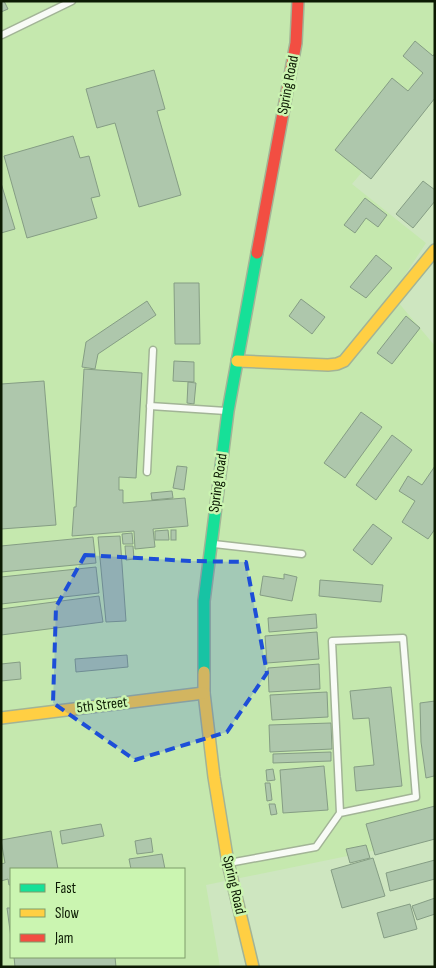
<svg xmlns="http://www.w3.org/2000/svg" width="436" height="968" viewBox="0 0 436 968" font-family="'Sofia Sans Condensed',sans-serif">
	<rect width="100%" height="100%" fill="#cee6c0"/>
	<!-- built -->
	<path fill="#c5e8ae" fill-rule="evenodd" d="M 1,1 L 435,1 L 435,86 L 352,184 L 426,243 L 392,295 L 435,346 L 435,838 L 206,885 L 220,967 L 1,967 ZM 11,869 L 184,869 L 184,957 L 11,957 Z"/>
	<!-- building -->
	<g fill="#aec7ac" stroke="#859d84">
		<polygon points="1,1 4,1 8,9 1,12"/>
		<polygon points="415,41 433,56 435,53 435,98 371,179 335,150 392,78 408,91 423,73 403,56"/>
		<polygon points="154,70 165,109 157,111 181,195 139,207 115,123 97,128 86,89"/>
		<polygon points="73,136 80,158 89,156 100,196 91,198 97,218 27,238 4,156"/>
		<polygon points="423,181 435,190 435,201 413,228 396,214"/>
		<polygon points="1,183 15,229 1,233"/>
		<polygon points="365,198 387,215 378,227 366,218 355,233 344,225"/>
		<polygon points="376,255 392,268 366,298 350,287"/>
		<polygon points="174,283 199,283 200,344 175,344"/>
		<polygon points="301,299 325,317 312,334 289,316"/>
		<polygon points="147,301 156,315 98,354 95,369 82,367 86,342"/>
		<polygon points="406,316 420,328 392,364 377,353"/>
		<polygon points="174,361 194,362 194,382 173,381"/>
		<polygon points="84,369 142,373 136,478 119,477 119,490 123,490 123,503 185,498 188,526 153,529 155,547 135,549 134,531 72,536 74,507 76,507"/>
		<polygon points="44,381 56,525 1,529 1,384"/>
		<polygon points="188,382 196,383 194,404 187,403"/>
		<polygon points="361,412 382,427 345,478 324,463"/>
		<polygon points="392,435 412,450 376,500 356,485"/>
		<polygon points="177,466 187,467 184,490 173,488"/>
		<polygon points="435,466 435,529 428,539 402,522 415,501 399,491 408,476 422,485"/>
		<polygon points="172,491 173,498 152,500 151,493"/>
		<polygon points="373,524 392,538 372,565 353,550"/>
		<polygon points="168,530 169,540 155,540 155,531"/>
		<rect x="171" y="530" width="5" height="10"/>
		<polygon points="132,533 133,544 123,544 122,534"/>
		<polygon points="120,536 126,621 106,622 98,537"/>
		<polygon points="93,537 96,563 1,572 1,546"/>
		<polygon points="125,546 133,546 134,559 126,560"/>
		<polygon points="96,567 99,593 1,604 1,577"/>
		<polygon points="284,574 297,577 292,601 260,595 263,576 284,579"/>
		<polygon points="320,580 383,585 381,602 319,596"/>
		<polygon points="99,596 103,622 1,635 1,609"/>
		<polygon points="316,614 317,628 269,632 268,618"/>
		<polygon points="317,632 319,659 267,663 265,636"/>
		<polygon points="127,655 128,667 76,672 75,659"/>
		<polygon points="20,662 21,679 1,681 1,664"/>
		<polygon points="319,664 320,689 269,692 268,668"/>
		<polygon points="391,687 402,786 356,791 354,767 374,765 369,718 353,719 350,691"/>
		<polygon points="327,692 328,717 272,720 270,695"/>
		<polygon points="435,701 435,777 434,776 426,778 421,742 420,703"/>
		<polygon points="331,723 332,749 270,752 269,725"/>
		<polygon points="331,752 331,761 273,763 273,754"/>
		<polygon points="324,766 328,810 283,813 280,770"/>
		<polygon points="273,769 275,780 267,781 266,770"/>
		<polygon points="265,783 270,783 272,800 267,801"/>
		<polygon points="269,804 275,804 277,814 271,815"/>
		<polygon points="435,806 435,839 375,855 366,824"/>
		<polygon points="101,824 104,836 62,844 60,831"/>
		<polygon points="51,831 58,869 11,869 11,885 9,885 8,879 1,881 1,864 5,863 1,840"/>
		<polygon points="151,838 153,852 137,854 135,841"/>
		<polygon points="366,845 370,858 350,863 346,849"/>
		<polygon points="162,854 165,869 131,869 129,859"/>
		<polygon points="373,858 385,896 342,908 331,870"/>
		<polygon points="435,860 435,879 390,891 386,873"/>
		<polygon points="435,898 435,914 417,920 412,906"/>
		<polygon points="410,904 417,929 384,938 377,913"/>
		<polygon points="7,908 11,908 11,938"/>
		<polygon points="14,957 115,957 116,967 15,967"/>
	</g>
	<g fill="none" stroke-linecap="round" stroke-linejoin="round">
		<defs>
			<g id="lane">
				<polyline points="2,35 72,1"/>
				<polyline points="150,406 226,411"/>
				<polyline points="147,472 153,350"/>
				<polyline points="214,544 302,554"/>
				<polyline points="229,863 316,847 340,813 416,797 403,638 332,641 340,813"/>
			</g>
			<polyline id="fast" points="204,672 204,601 228,411 257,253"/>
			<g id="slow">
				<polyline points="237,361 328,365 337,364 344,361 435,250"/>
				<polyline points="204,672 204,693 214,777 228,863 253,967"/>
				<polyline points="1,718 204,693"/>
			</g>
			<polyline id="jam" points="257,253 296,43 298,1"/>
		</defs>
		<!-- lane casing -->
		<use href="#lane" stroke="#a2b496" stroke-width="9"/>
		<!-- fast casing -->
		<use href="#fast" stroke="#a2b496" stroke-width="14"/>
		<!-- slow casing -->
		<use href="#slow" stroke="#a2b496" stroke-width="14"/>
		<!-- jam casing -->
		<use href="#jam" stroke="#a2b496" stroke-width="14"/>
		<!-- lane -->
		<use href="#lane" stroke="#f8fbf6" stroke-width="6"/>
		<!-- fast -->
		<use href="#fast" stroke="#16e098" stroke-width="11"/>
		<!-- slow -->
		<use href="#slow" stroke="#ffcf43" stroke-width="11"/>
		<!-- jam -->
		<use href="#jam" stroke="#f24e42" stroke-width="11"/>
	</g>
	<!-- marked area -->
	<path fill="#1d4ed8" fill-opacity="0.2" stroke="#1d4ed8" stroke-width="4" stroke-dasharray="10 6" stroke-linejoin="round" d="M 85,555 L 190,561 L 246,562 L 267,673 L 227,732 L 135,760 L 53,703 L 56,607 Z"/>
	<g text-anchor="middle" dominant-baseline="central" stroke-width="5" stroke-linejoin="round" paint-order="stroke">
		<!-- street labels -->
		<g font-size="15" fill="#0c1a03" stroke="#cbf5b1">
			<text transform="translate(288 85) rotate(-79)">Spring Road</text>
			<text transform="translate(218 483) rotate(-82)">Spring Road</text>
			<text transform="translate(102 705) rotate(-7)">5th Street</text>
			<text transform="translate(234 885) rotate(77)">Spring Road</text>
		</g>
	</g>
	<!-- border -->
	<rect width="436" height="968" fill="none" stroke="#0c1a03" stroke-width="5"/>
	<!-- legend -->
	<rect x="10" y="868" width="175" height="90" fill="#cbf5b1" stroke="#7f9d6b"/>
	<rect x="20" y="884" width="25" height="8" fill="#16e098" stroke="#7f9d6b"/>
	<text x="55" y="893" font-size="15" fill="#0c1a03">Fast</text>
	<rect x="20" y="909" width="25" height="8" fill="#ffcf43" stroke="#7f9d6b"/>
	<text x="55" y="918" font-size="15" fill="#0c1a03">Slow</text>
	<rect x="20" y="934" width="25" height="8" fill="#f24e42" stroke="#7f9d6b"/>
	<text x="55" y="943" font-size="15" fill="#0c1a03">Jam</text>
</svg>
